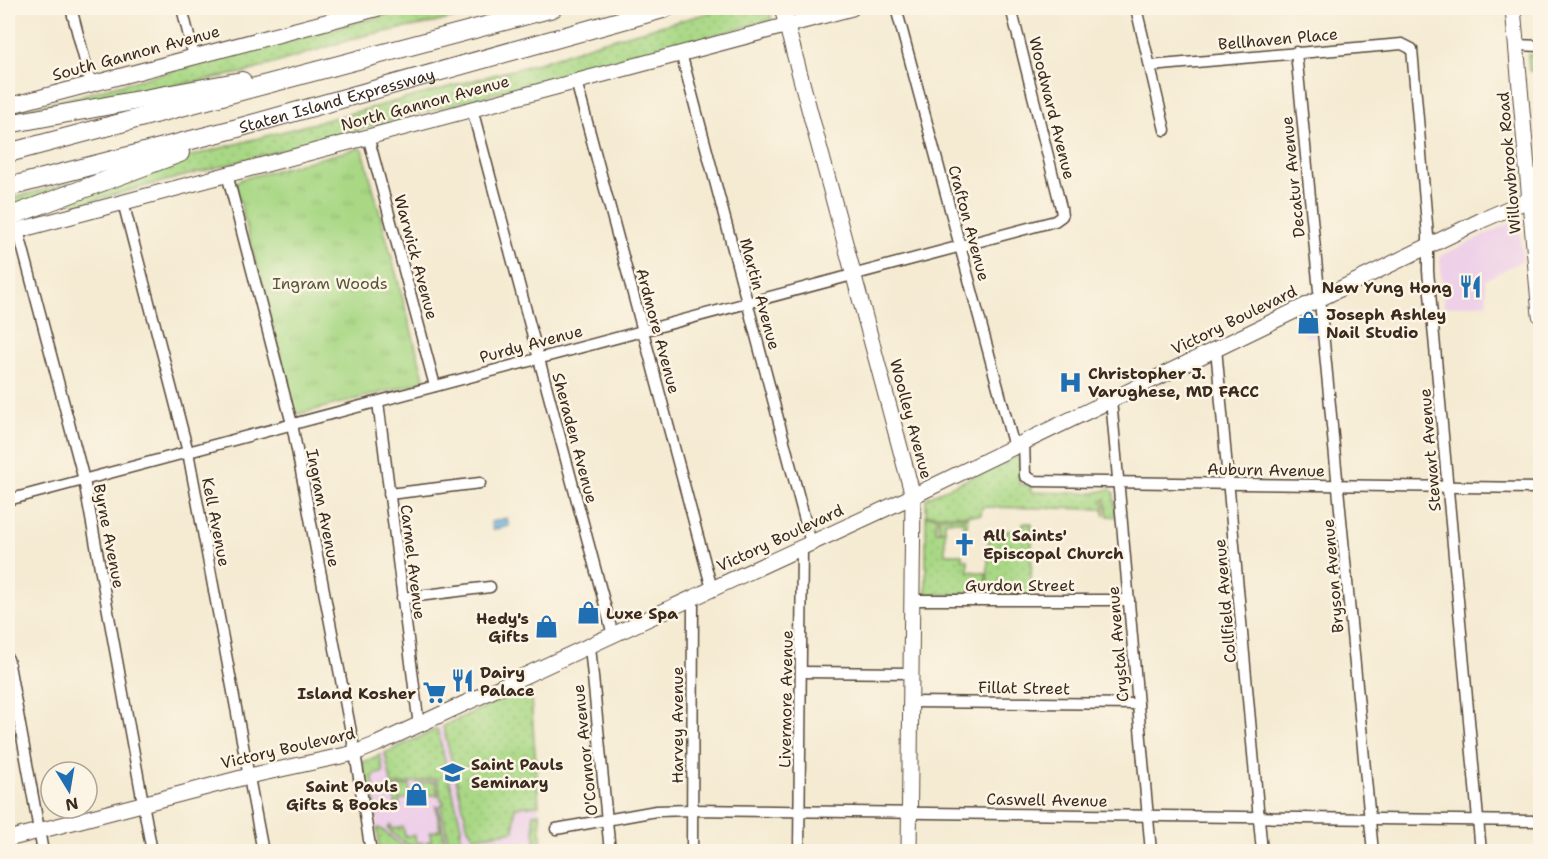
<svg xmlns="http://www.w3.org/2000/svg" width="1548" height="859" viewBox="0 0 1548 859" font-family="'Shantell Sans',sans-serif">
	<defs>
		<pattern id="grass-dots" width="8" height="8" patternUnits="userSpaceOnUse" patternTransform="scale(1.5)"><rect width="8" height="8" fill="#a9d885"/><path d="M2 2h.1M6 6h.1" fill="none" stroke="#92ba72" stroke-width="1.8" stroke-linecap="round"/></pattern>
		<pattern id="park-tufts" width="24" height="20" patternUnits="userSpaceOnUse" patternTransform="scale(1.5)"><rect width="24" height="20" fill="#a9d885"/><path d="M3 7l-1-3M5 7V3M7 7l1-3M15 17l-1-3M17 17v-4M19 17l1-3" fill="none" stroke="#92ba72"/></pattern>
	</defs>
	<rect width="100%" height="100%" fill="#fcf5e5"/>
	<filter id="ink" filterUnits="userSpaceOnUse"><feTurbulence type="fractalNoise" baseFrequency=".0167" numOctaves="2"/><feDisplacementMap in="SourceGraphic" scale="12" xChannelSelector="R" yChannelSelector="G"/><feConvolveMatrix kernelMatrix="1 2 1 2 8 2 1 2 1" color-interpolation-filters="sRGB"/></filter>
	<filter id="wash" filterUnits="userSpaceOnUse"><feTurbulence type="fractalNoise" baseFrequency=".008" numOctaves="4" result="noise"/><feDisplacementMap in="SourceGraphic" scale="24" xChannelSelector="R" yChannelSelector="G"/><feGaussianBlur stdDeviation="1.35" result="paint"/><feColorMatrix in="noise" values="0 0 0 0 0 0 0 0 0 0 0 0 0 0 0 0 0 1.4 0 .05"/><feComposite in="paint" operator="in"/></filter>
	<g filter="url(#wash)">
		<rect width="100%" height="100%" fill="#f5ebd3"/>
		<!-- built -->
		<g fill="#eed0e8">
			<polygon points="1519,219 1523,260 1485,280 1487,303 1444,307 1440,256"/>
			<polygon points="1314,316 1316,336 1305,337 1301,322"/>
			<polygon points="530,686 542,851 380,851 369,759"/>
		</g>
		<!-- grass -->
		<g fill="url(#grass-dots)" stroke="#728152" stroke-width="1.5">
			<polygon points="412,8 491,8 433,23 362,36 247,72 8,117 8,114"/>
			<polygon points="727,8 768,8 772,20 75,205 72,199 169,162 542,62 597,43"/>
			<polygon points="1528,55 1540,55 1540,65 1534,66 1534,71 1529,71"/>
			<polygon points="70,183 71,187 8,213 8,199"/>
			<polygon points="1016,457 1021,460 1019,484 1031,485 1031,492 1094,493 1110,489 1114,493 1116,517 1108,516 1105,499 1103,500 1105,516 1103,509 982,507 981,515 926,515 926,498"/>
			<polygon points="926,516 937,516 936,531 945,531 945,554 962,554 962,559 968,560 968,571 986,573 987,594 989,531 1022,531 1023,523 1032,523 1031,596 926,594"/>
			<polygon points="939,517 968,517 967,526 963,526 963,521 945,521 945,530 939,530"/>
			<polygon points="530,686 539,805 515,807 514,831 475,837 468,828 443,726"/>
			<polygon points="437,729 461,826 460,840 448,841 441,805 444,804 443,800 441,800 437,778 392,786 385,753"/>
			<polygon points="380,755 383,772 373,776 376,817 370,811 363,762"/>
			<polygon points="435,781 438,795 423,795 422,787 418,788 417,784"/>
			<polygon points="410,785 409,798 399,800 400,807 396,808 393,788"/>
			<polygon points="436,806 438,806 445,842 427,849 426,842 431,841 430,832 440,830"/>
			<polygon points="540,813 542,851 526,851 526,847 535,846 538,842 535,842 533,814"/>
			<path d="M 391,825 L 392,829 L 403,827 L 405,836 L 415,835 L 416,843 L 422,842 L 423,849 C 410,848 396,839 388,828 Z"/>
			<polygon points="377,828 381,829 408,851 380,851"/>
		</g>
		<!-- park -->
		<polygon fill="url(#park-tufts)" stroke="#728152" stroke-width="1.5" points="359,148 363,150 424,378 418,383 299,414 294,410 235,183 242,179"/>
		<!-- water -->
		<polygon fill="#65b1de" stroke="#506e7e" stroke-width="1.5" points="507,518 509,526 493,530 491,522"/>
	</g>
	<g filter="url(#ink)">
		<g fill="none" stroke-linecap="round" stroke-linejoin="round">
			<defs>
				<g id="street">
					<polyline points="71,8 91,84"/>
					<polyline points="182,8 194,57"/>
					<polyline points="896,8 1014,447"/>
					<polyline points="1136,8 1165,130"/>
					<polyline points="1517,45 1540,46"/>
					<polyline points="1296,52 1373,852"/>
					<polyline points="681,53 811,543"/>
					<polyline points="1150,66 1402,44 1412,49 1428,236 1428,271 1481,852"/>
					<polyline points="576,81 712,589"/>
					<polyline points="472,109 613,635"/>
					<polyline points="368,136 435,386"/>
					<polyline points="227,174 292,424 355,753 371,852"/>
					<polyline points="123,202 188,452 263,852"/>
					<polyline points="18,230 84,480 152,852"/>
					<polyline points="1216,348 1262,852"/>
					<polyline points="1111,399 1151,852"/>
					<polyline points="378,402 419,726"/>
					<polyline points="1024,442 1025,476 1035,481 1540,488"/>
					<polyline points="389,494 480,483"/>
					<polyline points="8,500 1055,221 1062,216 1061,208 1011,8"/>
					<polyline points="402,598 490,587"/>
					<polyline points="912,600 1129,600"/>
					<polyline points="590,646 610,852"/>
					<polyline points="8,659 43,852"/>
					<polyline points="801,672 911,673"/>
					<polyline points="911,702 1138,704"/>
					<polyline points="556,829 656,811 692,810 1540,821"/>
					<polyline points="692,852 693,598"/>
					<polyline points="799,852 802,547"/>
				</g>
				<g id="secondary">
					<polyline points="782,8 913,496 909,852"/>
					<polyline points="1513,8 1540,315"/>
					<polyline points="8,106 379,8"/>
					<polyline points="8,233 852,8"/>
					<polyline points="8,839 249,776 355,753 377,744 913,496 1480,221 1540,195"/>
				</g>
				<g id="highway">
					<polyline points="8,124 242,81"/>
					<polyline points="8,153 553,8"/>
					<path id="s1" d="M 8,187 L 234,129 L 666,8"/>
					<polyline points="8,217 180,153"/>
				</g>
			</defs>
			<!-- street casing -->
			<use href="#street" stroke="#574739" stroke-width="13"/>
			<!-- secondary casing -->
			<use href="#secondary" stroke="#574739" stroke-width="17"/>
			<!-- highway casing -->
			<use href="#highway" stroke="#574739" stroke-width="20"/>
			<!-- street -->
			<use href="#street" stroke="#fff" stroke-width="10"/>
			<!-- secondary -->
			<use href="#secondary" stroke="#fff" stroke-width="15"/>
			<!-- highway -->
			<use href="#highway" stroke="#fff" stroke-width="18"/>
		</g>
	</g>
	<!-- icons -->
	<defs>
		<symbol id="restaurant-bare" viewBox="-9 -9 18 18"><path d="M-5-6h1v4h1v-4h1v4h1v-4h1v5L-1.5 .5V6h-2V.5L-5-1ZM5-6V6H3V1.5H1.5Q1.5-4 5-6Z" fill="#1f6fb2" stroke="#fcf5e5" stroke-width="2.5" paint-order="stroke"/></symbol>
		<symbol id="shop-bare" viewBox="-9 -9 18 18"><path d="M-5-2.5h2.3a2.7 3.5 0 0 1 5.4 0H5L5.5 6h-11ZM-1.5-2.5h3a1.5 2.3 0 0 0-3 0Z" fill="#1f6fb2" stroke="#fcf5e5" stroke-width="2.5" paint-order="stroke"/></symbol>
		<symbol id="hospital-bare" viewBox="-9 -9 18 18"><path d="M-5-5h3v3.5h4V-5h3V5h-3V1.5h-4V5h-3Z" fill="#1f6fb2" stroke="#fcf5e5" stroke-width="2.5" paint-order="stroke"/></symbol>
		<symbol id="church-bare" viewBox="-9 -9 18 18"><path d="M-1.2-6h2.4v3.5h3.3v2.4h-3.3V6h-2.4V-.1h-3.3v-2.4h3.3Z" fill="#1f6fb2" stroke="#fcf5e5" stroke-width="2.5" paint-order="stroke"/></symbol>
		<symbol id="supermarket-bare" viewBox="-9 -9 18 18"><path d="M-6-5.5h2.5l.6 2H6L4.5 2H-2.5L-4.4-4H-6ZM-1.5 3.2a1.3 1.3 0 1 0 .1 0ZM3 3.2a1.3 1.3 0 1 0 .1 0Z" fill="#1f6fb2" stroke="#fcf5e5" stroke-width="2.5" paint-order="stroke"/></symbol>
		<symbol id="university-bare" viewBox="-9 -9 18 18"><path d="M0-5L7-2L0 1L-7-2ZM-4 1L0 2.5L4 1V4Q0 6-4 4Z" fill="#1f6fb2" stroke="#fcf5e5" stroke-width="2.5" paint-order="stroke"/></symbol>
	</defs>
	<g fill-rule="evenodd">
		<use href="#restaurant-bare" x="1454" y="270" width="33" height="33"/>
		<use href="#shop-bare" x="1292" y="306" width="33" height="33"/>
		<use href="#hospital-bare" x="1054" y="366" width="33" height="33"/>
		<use href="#church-bare" x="948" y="528" width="33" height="33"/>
		<use href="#shop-bare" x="572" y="596" width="33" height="33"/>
		<use href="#shop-bare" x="530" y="610" width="33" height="33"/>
		<use href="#restaurant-bare" x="446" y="664" width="33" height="33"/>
		<use href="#supermarket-bare" x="418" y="676" width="33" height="33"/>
		<use href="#university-bare" x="436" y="756" width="33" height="33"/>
		<use href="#shop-bare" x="400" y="778" width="33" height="33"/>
	</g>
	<g text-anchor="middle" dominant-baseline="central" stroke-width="5" stroke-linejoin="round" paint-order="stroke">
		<!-- street labels -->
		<g font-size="16" fill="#3b2a1e" stroke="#fcf5e5">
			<text transform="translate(1278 39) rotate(-5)">Bellhaven Place</text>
			<text transform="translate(136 53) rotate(-15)">South Gannon Avenue</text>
			<text stroke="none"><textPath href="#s1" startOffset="340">Staten Island Expressway</textPath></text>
			<text transform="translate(425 103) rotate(-15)">North Gannon Avenue</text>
			<text transform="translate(1052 108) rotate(76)">Woodward Avenue</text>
			<text transform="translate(1509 163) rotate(-95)">Willowbrook Road</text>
			<text transform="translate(1293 177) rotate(-96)">Decatur Avenue</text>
			<text transform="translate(969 223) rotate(75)">Crafton Avenue</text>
			<text transform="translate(416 257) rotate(75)">Warwick Avenue</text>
			<text transform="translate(760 294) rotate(75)">Martin Avenue</text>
			<text transform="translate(1234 320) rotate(-26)">Victory Boulevard</text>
			<text transform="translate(658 331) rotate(75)">Ardmore Avenue</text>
			<text transform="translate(531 344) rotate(-15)">Purdy Avenue</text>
			<text transform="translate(911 419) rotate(75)">Woolley Avenue</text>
			<text transform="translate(575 438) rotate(75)">Sheraden Avenue</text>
			<text transform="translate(1430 450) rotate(-95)">Stewart Avenue</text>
			<text transform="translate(1266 470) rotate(1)">Auburn Avenue</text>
			<text transform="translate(323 508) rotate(79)">Ingram Avenue</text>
			<text transform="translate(216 522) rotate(79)">Kell Avenue</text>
			<text transform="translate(109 536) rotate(79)">Byrne Avenue</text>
			<text transform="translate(780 538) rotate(-25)">Victory Boulevard</text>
			<text transform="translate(413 562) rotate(83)">Carmel Avenue</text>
			<text transform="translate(1333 576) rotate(-95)">Bryson Avenue</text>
			<text x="1020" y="585">Gurdon Street</text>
			<text transform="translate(1225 601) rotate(-95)">Collfield Avenue</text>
			<text transform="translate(1118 644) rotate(-95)">Crystal Avenue</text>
			<text transform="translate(1024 688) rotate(1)">Fillat Street</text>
			<text transform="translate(786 699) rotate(-89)">Livermore Avenue</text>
			<text transform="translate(677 725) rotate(-90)">Harvey Avenue</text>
			<text transform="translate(288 748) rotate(-13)">Victory Boulevard</text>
			<text transform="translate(585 750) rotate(-96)">O'Connor Avenue</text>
			<text transform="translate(1047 800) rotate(1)">Caswell Avenue</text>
		</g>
		<!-- park labels -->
		<g font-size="16" fill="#565638" stroke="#fcf5e5">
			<text x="330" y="283">Ingram Woods</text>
		</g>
		<!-- poi labels -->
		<g font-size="16" font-weight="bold" fill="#3b2a1e" stroke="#fcf5e5" text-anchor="start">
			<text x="1452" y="287" text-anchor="end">New Yung Hong</text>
			<text x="1326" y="314">Joseph Ashley<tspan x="1326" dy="18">Nail Studio</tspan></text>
			<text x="1088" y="373">Christopher J.<tspan x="1088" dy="18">Varughese, MD FACC</tspan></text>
			<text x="983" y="535">All Saints'<tspan x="983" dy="18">Episcopal Church</tspan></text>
			<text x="606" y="613">Luxe Spa</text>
			<text x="529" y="618" text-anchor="end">Hedy's<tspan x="529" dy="18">Gifts</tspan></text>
			<text x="480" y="672">Dairy<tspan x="480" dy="18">Palace</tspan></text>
			<text x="416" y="693" text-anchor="end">Island Kosher</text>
			<text x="471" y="764">Saint Pauls<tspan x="471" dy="18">Seminary</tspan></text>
			<text x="398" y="786" text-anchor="end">Saint Pauls<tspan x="398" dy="18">Gifts &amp; Books</tspan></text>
		</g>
	</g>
	<!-- margin -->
	<rect width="1548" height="859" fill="none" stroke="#fcf5e5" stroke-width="30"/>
	<!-- north arrow -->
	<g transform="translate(69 790) rotate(169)"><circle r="28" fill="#fcf5e5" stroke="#afa495" stroke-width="1.5"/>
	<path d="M0-4.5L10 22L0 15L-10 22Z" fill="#1f6fb2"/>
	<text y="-9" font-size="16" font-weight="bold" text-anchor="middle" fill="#3b2a1e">N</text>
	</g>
</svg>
